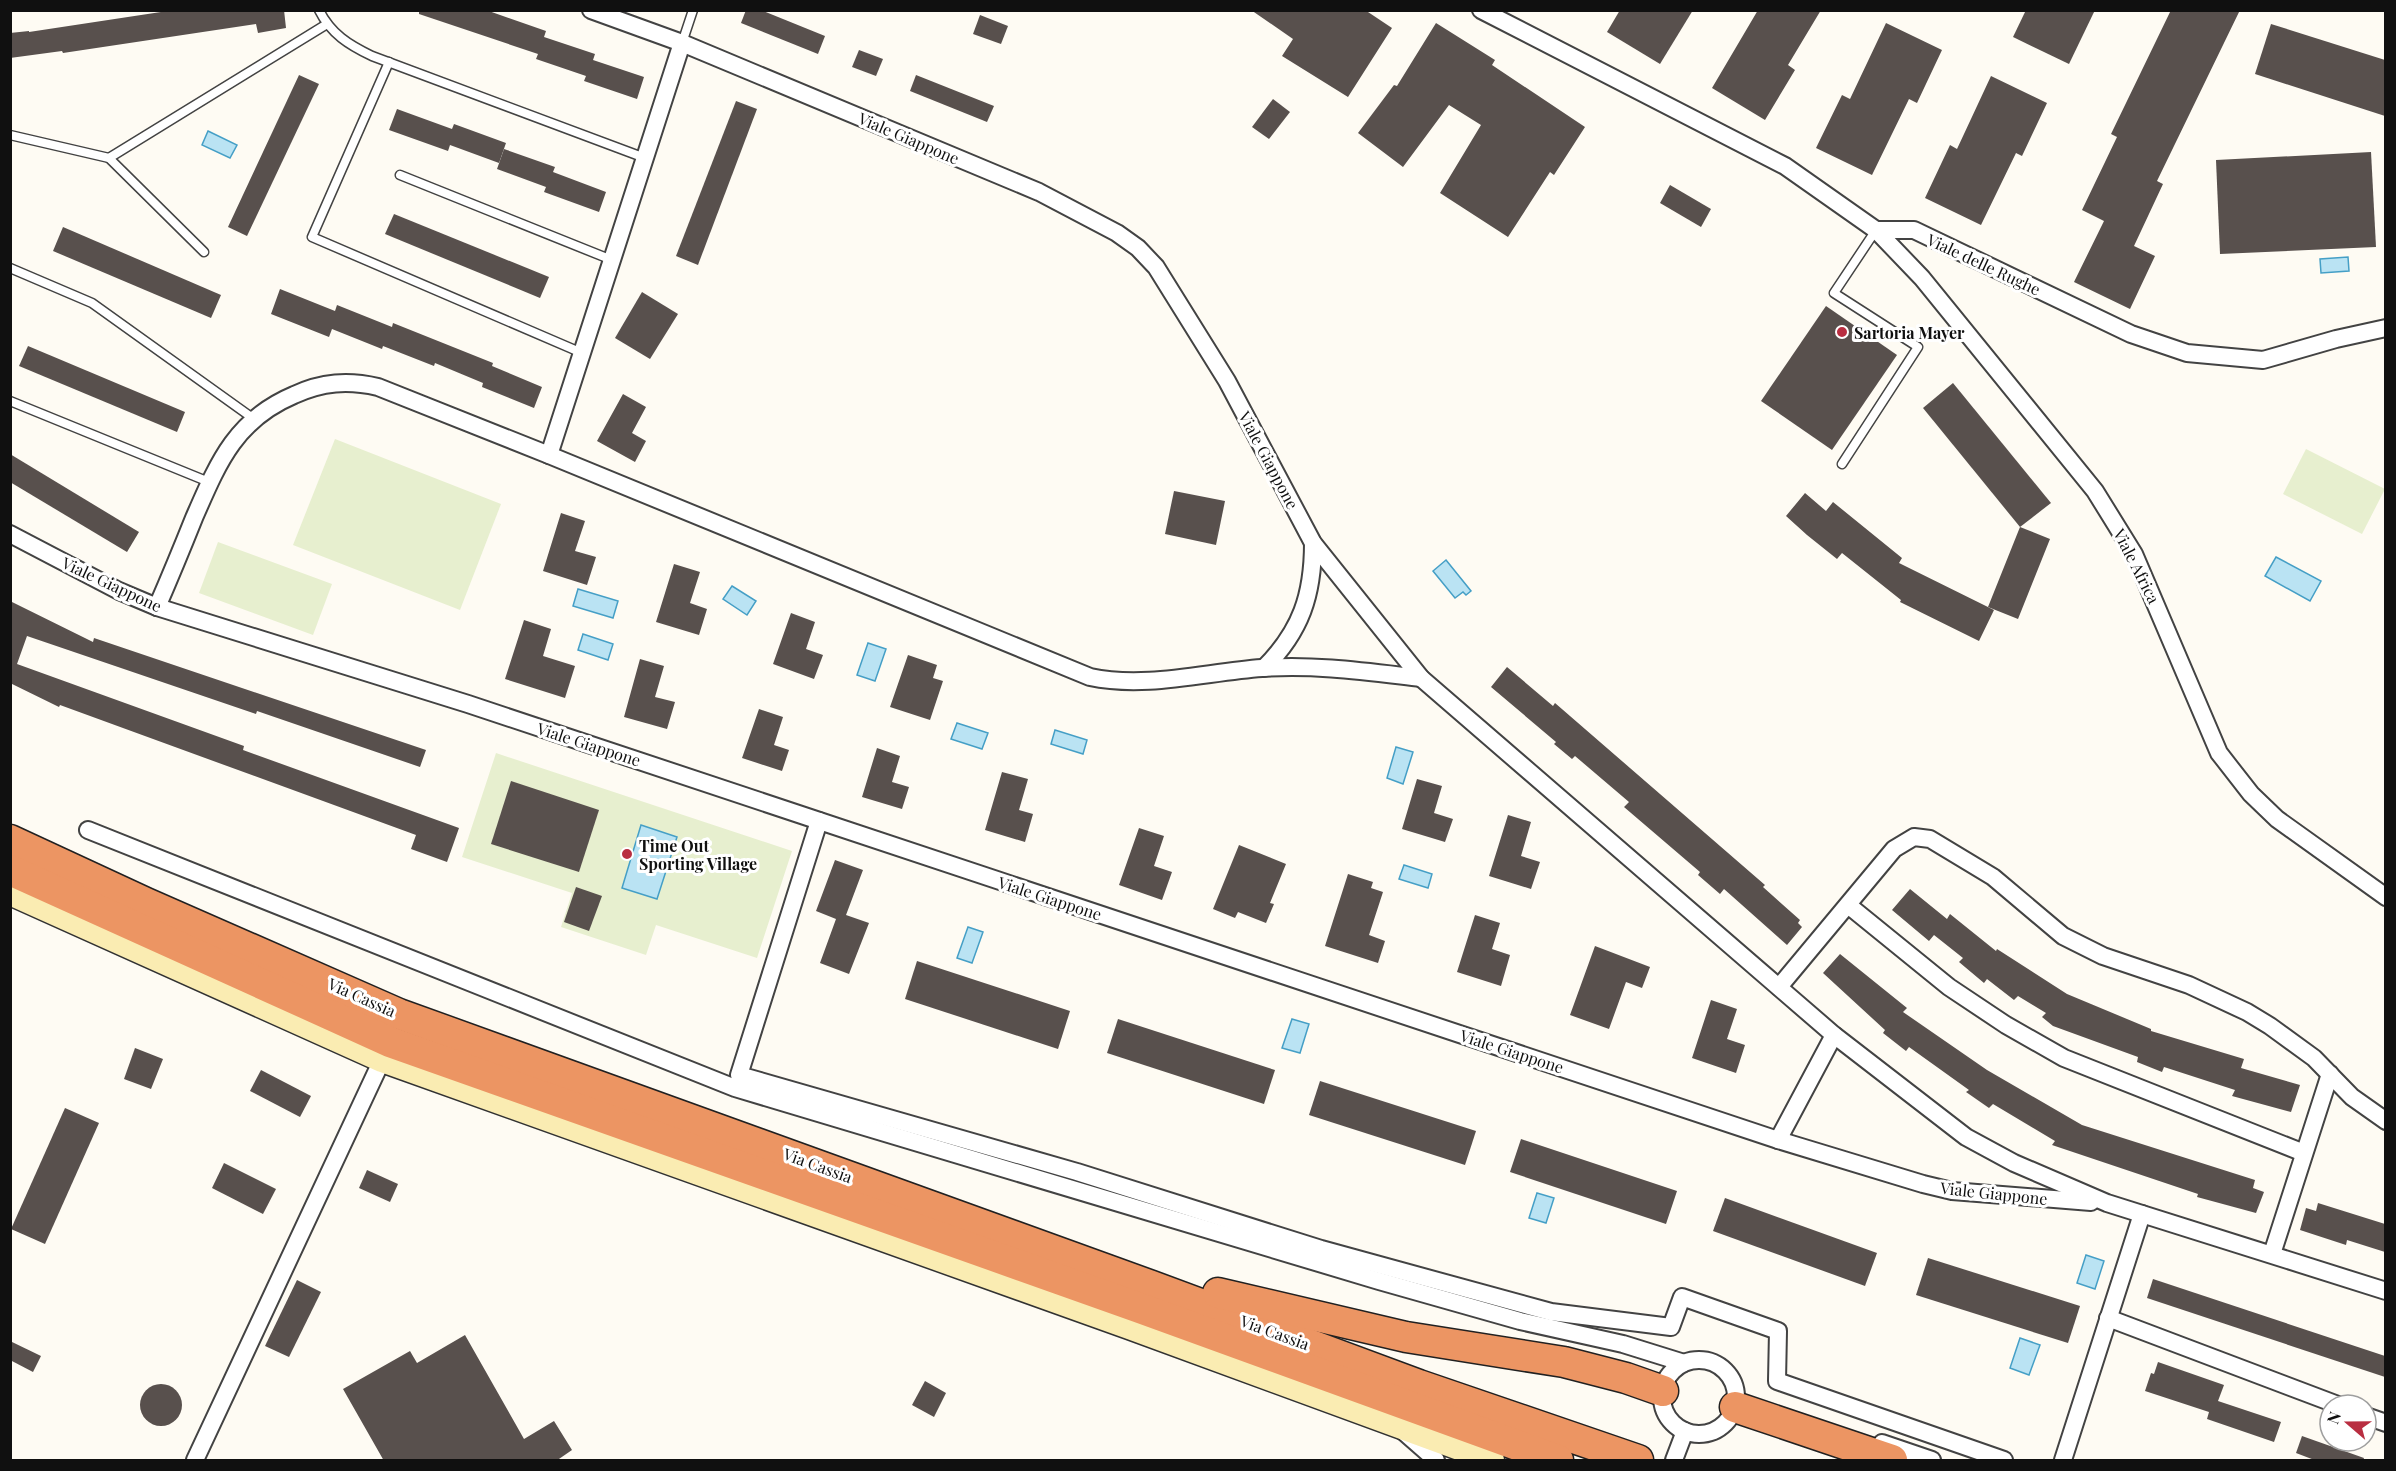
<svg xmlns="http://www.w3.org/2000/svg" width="2396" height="1471" viewBox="0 0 2396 1471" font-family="'Playfair Display',serif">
	<rect width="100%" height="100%" fill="#fefbf3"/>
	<!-- pitch -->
	<g fill="#e7efcf">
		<polygon points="335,439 501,504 460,610 293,545"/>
		<polygon points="2306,449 2385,489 2362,534 2283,494"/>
		<polygon points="218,542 332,584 313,635 199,593"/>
		<polygon points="496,753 792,851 757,958 656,925 646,955 561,927 572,893 462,857"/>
	</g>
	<!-- water -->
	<g fill="#bae3f3" stroke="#459fc6" stroke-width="1.5">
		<polygon points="208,131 237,145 230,158 202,145"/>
		<polygon points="2348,257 2349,271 2321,273 2320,259"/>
		<polygon points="2276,557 2321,581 2310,601 2265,576"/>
		<polygon points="1446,560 1471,591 1466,595 1463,592 1455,598 1433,571"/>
		<polygon points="732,586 756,601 747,615 723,599"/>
		<polygon points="578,589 618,601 613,618 573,606"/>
		<polygon points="583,634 613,644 608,660 578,650"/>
		<polygon points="868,643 886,649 875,681 857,675"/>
		<polygon points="957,723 988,733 982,749 951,739"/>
		<polygon points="1055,730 1087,740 1083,754 1051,744"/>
		<polygon points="1396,747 1413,752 1403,784 1387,778"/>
		<polygon points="641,825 677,837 657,899 622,888"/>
		<polygon points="1404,865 1432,874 1428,888 1399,879"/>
		<polygon points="968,927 983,932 972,963 957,958"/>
		<polygon points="1292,1019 1309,1024 1300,1053 1282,1048"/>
		<polygon points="1537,1193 1554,1198 1546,1223 1529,1218"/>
		<polygon points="2086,1255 2104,1261 2095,1289 2077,1283"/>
		<polygon points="2020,1338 2040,1345 2029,1375 2010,1368"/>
	</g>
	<!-- building -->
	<g fill="#58504d">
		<polygon points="174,10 284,10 286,28 258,33 256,24 63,53 62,51 10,58 10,33 29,31 29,32"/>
		<polygon points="419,10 486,10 546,31 544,37 595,54 593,60 644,77 637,99 584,81 586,76 536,59 538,54 419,14"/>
		<polygon points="746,10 761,10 825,36 818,54 741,23"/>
		<polygon points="1251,10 1365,10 1392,28 1348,97 1282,56 1293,39"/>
		<polygon points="1620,10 1693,10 1660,64 1607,32"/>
		<polygon points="1758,10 1821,10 1788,65 1795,70 1765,120 1712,88"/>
		<polygon points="2026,10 2095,10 2069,64 2013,37"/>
		<polygon points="2171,10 2240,10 2157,181 2163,184 2134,246 2155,256 2130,309 2074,282 2104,221 2082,210 2117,137 2111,134"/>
		<polygon points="980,15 1008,26 1001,44 973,34"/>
		<polygon points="1436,23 1495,60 1492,65 1585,127 1554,175 1550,172 1508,237 1440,193 1481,125 1449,105 1403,167 1358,133 1394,85 1397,86"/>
		<polygon points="1886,23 1942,50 1917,103 1909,99 1872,175 1816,148 1842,95 1850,99"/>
		<polygon points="2271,24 2385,60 2385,116 2255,74"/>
		<polygon points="859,50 883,59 876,76 852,67"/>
		<polygon points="299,75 319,84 247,236 228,227"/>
		<polygon points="916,75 994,106 987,122 910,91"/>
		<polygon points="1991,76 2047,103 2022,156 2016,153 1981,225 1925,198 1950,145 1957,149"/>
		<polygon points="1273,99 1290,112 1269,139 1252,127"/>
		<polygon points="736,101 757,109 698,265 676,256"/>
		<polygon points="397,109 452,129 454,124 506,143 499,163 450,145 448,151 389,130"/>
		<polygon points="504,149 555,167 553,172 606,192 599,212 544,192 546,187 497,169"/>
		<polygon points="2371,152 2376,247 2220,254 2216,160"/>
		<polygon points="1670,185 1711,209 1701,227 1660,203"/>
		<polygon points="394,214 549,277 540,298 385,234"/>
		<polygon points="63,227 221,295 211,318 53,251"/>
		<polygon points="280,289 335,311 337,305 392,327 393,323 493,363 492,366 542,387 534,408 482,387 483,383 435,363 434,366 383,346 382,349 332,329 329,337 271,314"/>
		<polygon points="642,292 678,314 650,359 615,338"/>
		<polygon points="1826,306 1897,355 1832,450 1761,401"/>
		<polygon points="28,346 185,412 177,432 19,366"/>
		<polygon points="1953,383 2051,503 2020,527 1923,408"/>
		<polygon points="623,394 646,407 632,433 646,441 635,462 597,441"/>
		<polygon points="10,454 139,532 127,552 10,482"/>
		<polygon points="1174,491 1225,501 1216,545 1165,534"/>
		<polygon points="1805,493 1826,511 1833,502 1902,558 1899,563 1994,610 1979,641 1900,602 1901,600 1842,553 1837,559 1807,535 1786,516"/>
		<polygon points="561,513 585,521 575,551 596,557 587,585 543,571"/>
		<polygon points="2020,527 2050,539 2018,619 1988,607"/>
		<polygon points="674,564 700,572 690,603 707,609 699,635 656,622"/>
		<polygon points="10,601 93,642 94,638 426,750 420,767 257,711 256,714 27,636 17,664 244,746 243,750 459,828 447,862 411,849 416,835 60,705 59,707 10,683"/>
		<polygon points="791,613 815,622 806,649 823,655 814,679 773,664"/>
		<polygon points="524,620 551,629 543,656 575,666 565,698 505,679"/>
		<polygon points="908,655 937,665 933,678 943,681 930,720 890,707"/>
		<polygon points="640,659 664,666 655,697 675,702 667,729 624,717"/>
		<polygon points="1507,667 1553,706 1555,703 1765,885 1763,887 1800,920 1798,923 1802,927 1787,945 1724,889 1720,894 1698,875 1700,872 1624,807 1629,802 1575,756 1572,759 1554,744 1556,742 1491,687"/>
		<polygon points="759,709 783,717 774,745 789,750 782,771 742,758"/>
		<polygon points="877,748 900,756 892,782 909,787 902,809 862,797"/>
		<polygon points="1002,772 1028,779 1019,810 1033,814 1025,842 985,830"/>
		<polygon points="1417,779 1442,786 1434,813 1453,819 1445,842 1402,829"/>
		<polygon points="511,781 599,810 579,872 491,844"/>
		<polygon points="1508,815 1531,822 1521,856 1540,862 1531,889 1489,876"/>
		<polygon points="1139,828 1164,836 1154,866 1172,872 1162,900 1119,885"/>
		<polygon points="1239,845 1286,864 1270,903 1274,904 1266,923 1238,912 1235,918 1213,909"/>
		<polygon points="835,860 863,870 846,915 869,923 849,974 820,963 836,919 816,911"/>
		<polygon points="1348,874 1373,882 1371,888 1383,892 1369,935 1385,941 1378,963 1325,946"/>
		<polygon points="576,887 602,896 589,931 564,922"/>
		<polygon points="1910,889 1947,919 1950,914 1996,951 1997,949 2067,994 2151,1029 2151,1031 2244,1059 2241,1068 2300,1085 2291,1112 2232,1096 2235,1090 2164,1067 2162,1072 2137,1062 2138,1057 2053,1026 2042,1017 2046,1013 2018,996 2014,1000 1987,979 1984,983 1959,962 1963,958 1934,935 1929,941 1892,910"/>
		<polygon points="1475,915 1500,923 1492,949 1510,955 1501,986 1457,972"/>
		<polygon points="1595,946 1650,967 1642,988 1626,982 1609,1029 1570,1015"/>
		<polygon points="1840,954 1907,1008 1903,1012 1987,1070 2082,1125 2255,1180 2253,1188 2264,1192 2256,1213 2197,1197 2198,1194 2052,1145 2055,1141 1993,1104 1989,1108 1966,1092 1969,1090 1909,1047 1906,1051 1883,1033 1885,1030 1823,973"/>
		<polygon points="917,961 1070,1011 1058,1049 905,999"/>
		<polygon points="1711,1000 1737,1009 1727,1039 1745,1045 1736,1073 1692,1058"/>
		<polygon points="1118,1019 1275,1070 1264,1104 1107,1053"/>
		<polygon points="135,1048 163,1059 151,1089 124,1079"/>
		<polygon points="261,1070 311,1096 300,1117 250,1091"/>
		<polygon points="1320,1081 1476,1131 1465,1165 1309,1115"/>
		<polygon points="65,1108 99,1123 45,1244 11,1229"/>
		<polygon points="1521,1139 1677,1191 1666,1224 1510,1172"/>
		<polygon points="224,1163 276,1189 263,1214 212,1188"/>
		<polygon points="367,1170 398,1184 390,1202 359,1188"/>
		<polygon points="1725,1198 1877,1253 1865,1286 1713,1231"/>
		<polygon points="2318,1203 2385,1224 2385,1252 2347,1240 2346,1245 2300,1230 2306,1208 2316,1211"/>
		<polygon points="1928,1258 2080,1306 2068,1343 1916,1295"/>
		<polygon points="2153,1279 2385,1356 2385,1377 2147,1298"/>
		<polygon points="297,1280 321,1292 289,1357 265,1346"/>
		<polygon points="465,1335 524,1439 554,1421 572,1450 556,1461 384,1461 343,1389 410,1351 417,1363"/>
		<polygon points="10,1341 41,1356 33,1372 10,1360"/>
		<polygon points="2158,1362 2224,1385 2218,1401 2281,1422 2274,1442 2207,1419 2209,1412 2145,1391 2151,1373 2154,1374"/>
		<polygon points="925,1381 946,1393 934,1417 912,1405"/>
		<circle cx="161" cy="1405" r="21"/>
		<polygon points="2302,1436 2364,1458 2363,1461 2317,1461 2296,1453"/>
	</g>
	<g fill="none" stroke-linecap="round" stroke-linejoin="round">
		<defs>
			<g id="lane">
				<path d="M 319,10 C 331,34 349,45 372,56 L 645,158"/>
				<polyline points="682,43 693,10"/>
				<polyline points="389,62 312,237 582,353"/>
				<polyline points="10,135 109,158 327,24"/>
				<polyline points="109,158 204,252"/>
				<polyline points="400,175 612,260"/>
				<polyline points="10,268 92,303 254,419"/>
				<polyline points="10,401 209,482"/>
				<polyline points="1842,464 1918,347 1834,293 1876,230"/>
			</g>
			<g id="street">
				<polyline points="591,10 682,43 1039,192 1117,233 1138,248 1156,267 1227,381 1313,543 1421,678 1834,1035 1966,1137 2014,1163 2107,1203 2386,1291"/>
				<polyline points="1481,10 1785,166 1876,230 1922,278 2095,491 2134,554 2219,753 2251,794 2277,819 2386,897"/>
				<polyline points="1876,230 1914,230 2131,334 2187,353 2263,360 2336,339 2386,328"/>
				<polyline points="549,455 682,43"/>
				<polyline points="10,534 119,591 157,607 468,704 1778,1140 1923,1184 1952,1191 2091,1202"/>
				<path d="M 157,607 C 170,577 182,548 194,518 C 218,463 235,420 294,395 C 322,382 348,380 378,387 L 549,455 L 1090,677 C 1146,689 1206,672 1262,668 C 1315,664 1369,672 1421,678"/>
				<path d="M 1264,668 C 1301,631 1313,595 1313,543"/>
				<polyline points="819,821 739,1075 1077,1172 1321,1249 1551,1312 1671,1327 1682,1297 1778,1331 1777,1381 2004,1460"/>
				<polyline points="88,830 735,1088 1379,1281 1520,1321 1623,1344 1684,1363"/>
				<polyline points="1848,905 1949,987 2006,1025 2064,1058 2304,1153"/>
				<polyline points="1779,987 1894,849 1914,837 1930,839 1993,877 2063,936 2103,956 2189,985 2247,1012 2270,1026 2314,1058 2352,1097 2386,1121"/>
				<polyline points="1778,1140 1834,1035"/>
				<polyline points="2272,1254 2330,1074"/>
				<polyline points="2108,1318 2338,1405"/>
				<circle cx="1699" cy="1397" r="37"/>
				<polyline points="2366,1416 2386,1423"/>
				<polyline points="1404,1432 1436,1460"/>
				<polyline points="1882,1443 1932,1460"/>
				<polyline points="195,1460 382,1060"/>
				<polyline points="1674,1460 1685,1431"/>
				<polyline points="2063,1460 2142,1214"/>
			</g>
			<polyline id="secondary" points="10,893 382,1060 1129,1327 1492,1460"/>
			<g id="highway">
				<polyline points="10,840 146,903 399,1014 1152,1286 1419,1385 1638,1460"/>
				<polyline points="10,870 390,1042 1140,1308 1558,1460"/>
				<polyline points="1218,1293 1406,1337 1564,1362 1626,1378 1663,1391"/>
				<polyline points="1735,1407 1892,1460"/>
			</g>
		</defs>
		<!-- lane casing -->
		<use href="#lane" stroke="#434343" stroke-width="11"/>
		<!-- street casing -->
		<use href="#street" stroke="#434343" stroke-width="20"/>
		<!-- secondary casing -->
		<use href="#secondary" stroke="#323232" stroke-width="27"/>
		<!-- highway casing -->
		<use href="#highway" stroke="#212121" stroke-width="33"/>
		<!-- lane -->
		<use href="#lane" stroke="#fff" stroke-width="8"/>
		<!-- street -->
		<use href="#street" stroke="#fff" stroke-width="16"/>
		<!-- secondary -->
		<use href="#secondary" stroke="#faecb2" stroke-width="24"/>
		<!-- highway -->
		<use href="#highway" stroke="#ec9563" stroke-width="30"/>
	</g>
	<!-- markers -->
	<g fill="#b92e41" stroke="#fff" stroke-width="2">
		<circle cx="1842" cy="332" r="6"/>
		<circle cx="627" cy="854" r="6"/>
	</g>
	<g text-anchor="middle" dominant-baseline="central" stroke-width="6" stroke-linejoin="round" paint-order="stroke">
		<!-- street labels -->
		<g font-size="16" fill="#101010" stroke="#fff">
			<text transform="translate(909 138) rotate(23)">Viale Giappone</text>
			<text transform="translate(1984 264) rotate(25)">Viale delle Rughe</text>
			<text transform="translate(1269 460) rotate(62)">Viale Giappone</text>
			<text transform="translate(2137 566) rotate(63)">Viale Africa</text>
			<text transform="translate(112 584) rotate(25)">Viale Giappone</text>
			<text transform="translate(589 744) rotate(18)">Viale Giappone</text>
			<text transform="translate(1050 898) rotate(18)">Viale Giappone</text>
			<text transform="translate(362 997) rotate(24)">Via Cassia</text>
			<text transform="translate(1512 1051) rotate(18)">Viale Giappone</text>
			<text transform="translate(818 1165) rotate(20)">Via Cassia</text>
			<text transform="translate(1994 1193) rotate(6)">Viale Giappone</text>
			<text transform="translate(1275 1332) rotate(20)">Via Cassia</text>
		</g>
		<!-- poi labels -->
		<g font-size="16" font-weight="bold" fill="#101010" stroke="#fff" text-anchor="start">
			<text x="1854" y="332">Sartoria Mayer</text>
			<text x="639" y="845">Time Out<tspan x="639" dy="18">Sporting Village</tspan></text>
		</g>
	</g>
	<!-- border -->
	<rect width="2396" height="1471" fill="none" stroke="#101010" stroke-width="24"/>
	<!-- north arrow -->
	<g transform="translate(2348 1423) rotate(290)"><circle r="28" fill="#ffffff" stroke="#9f9f9f" stroke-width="1.5"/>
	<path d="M0-4.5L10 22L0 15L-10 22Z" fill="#b92e41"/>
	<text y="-9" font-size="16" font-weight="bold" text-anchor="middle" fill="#101010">N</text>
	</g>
</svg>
